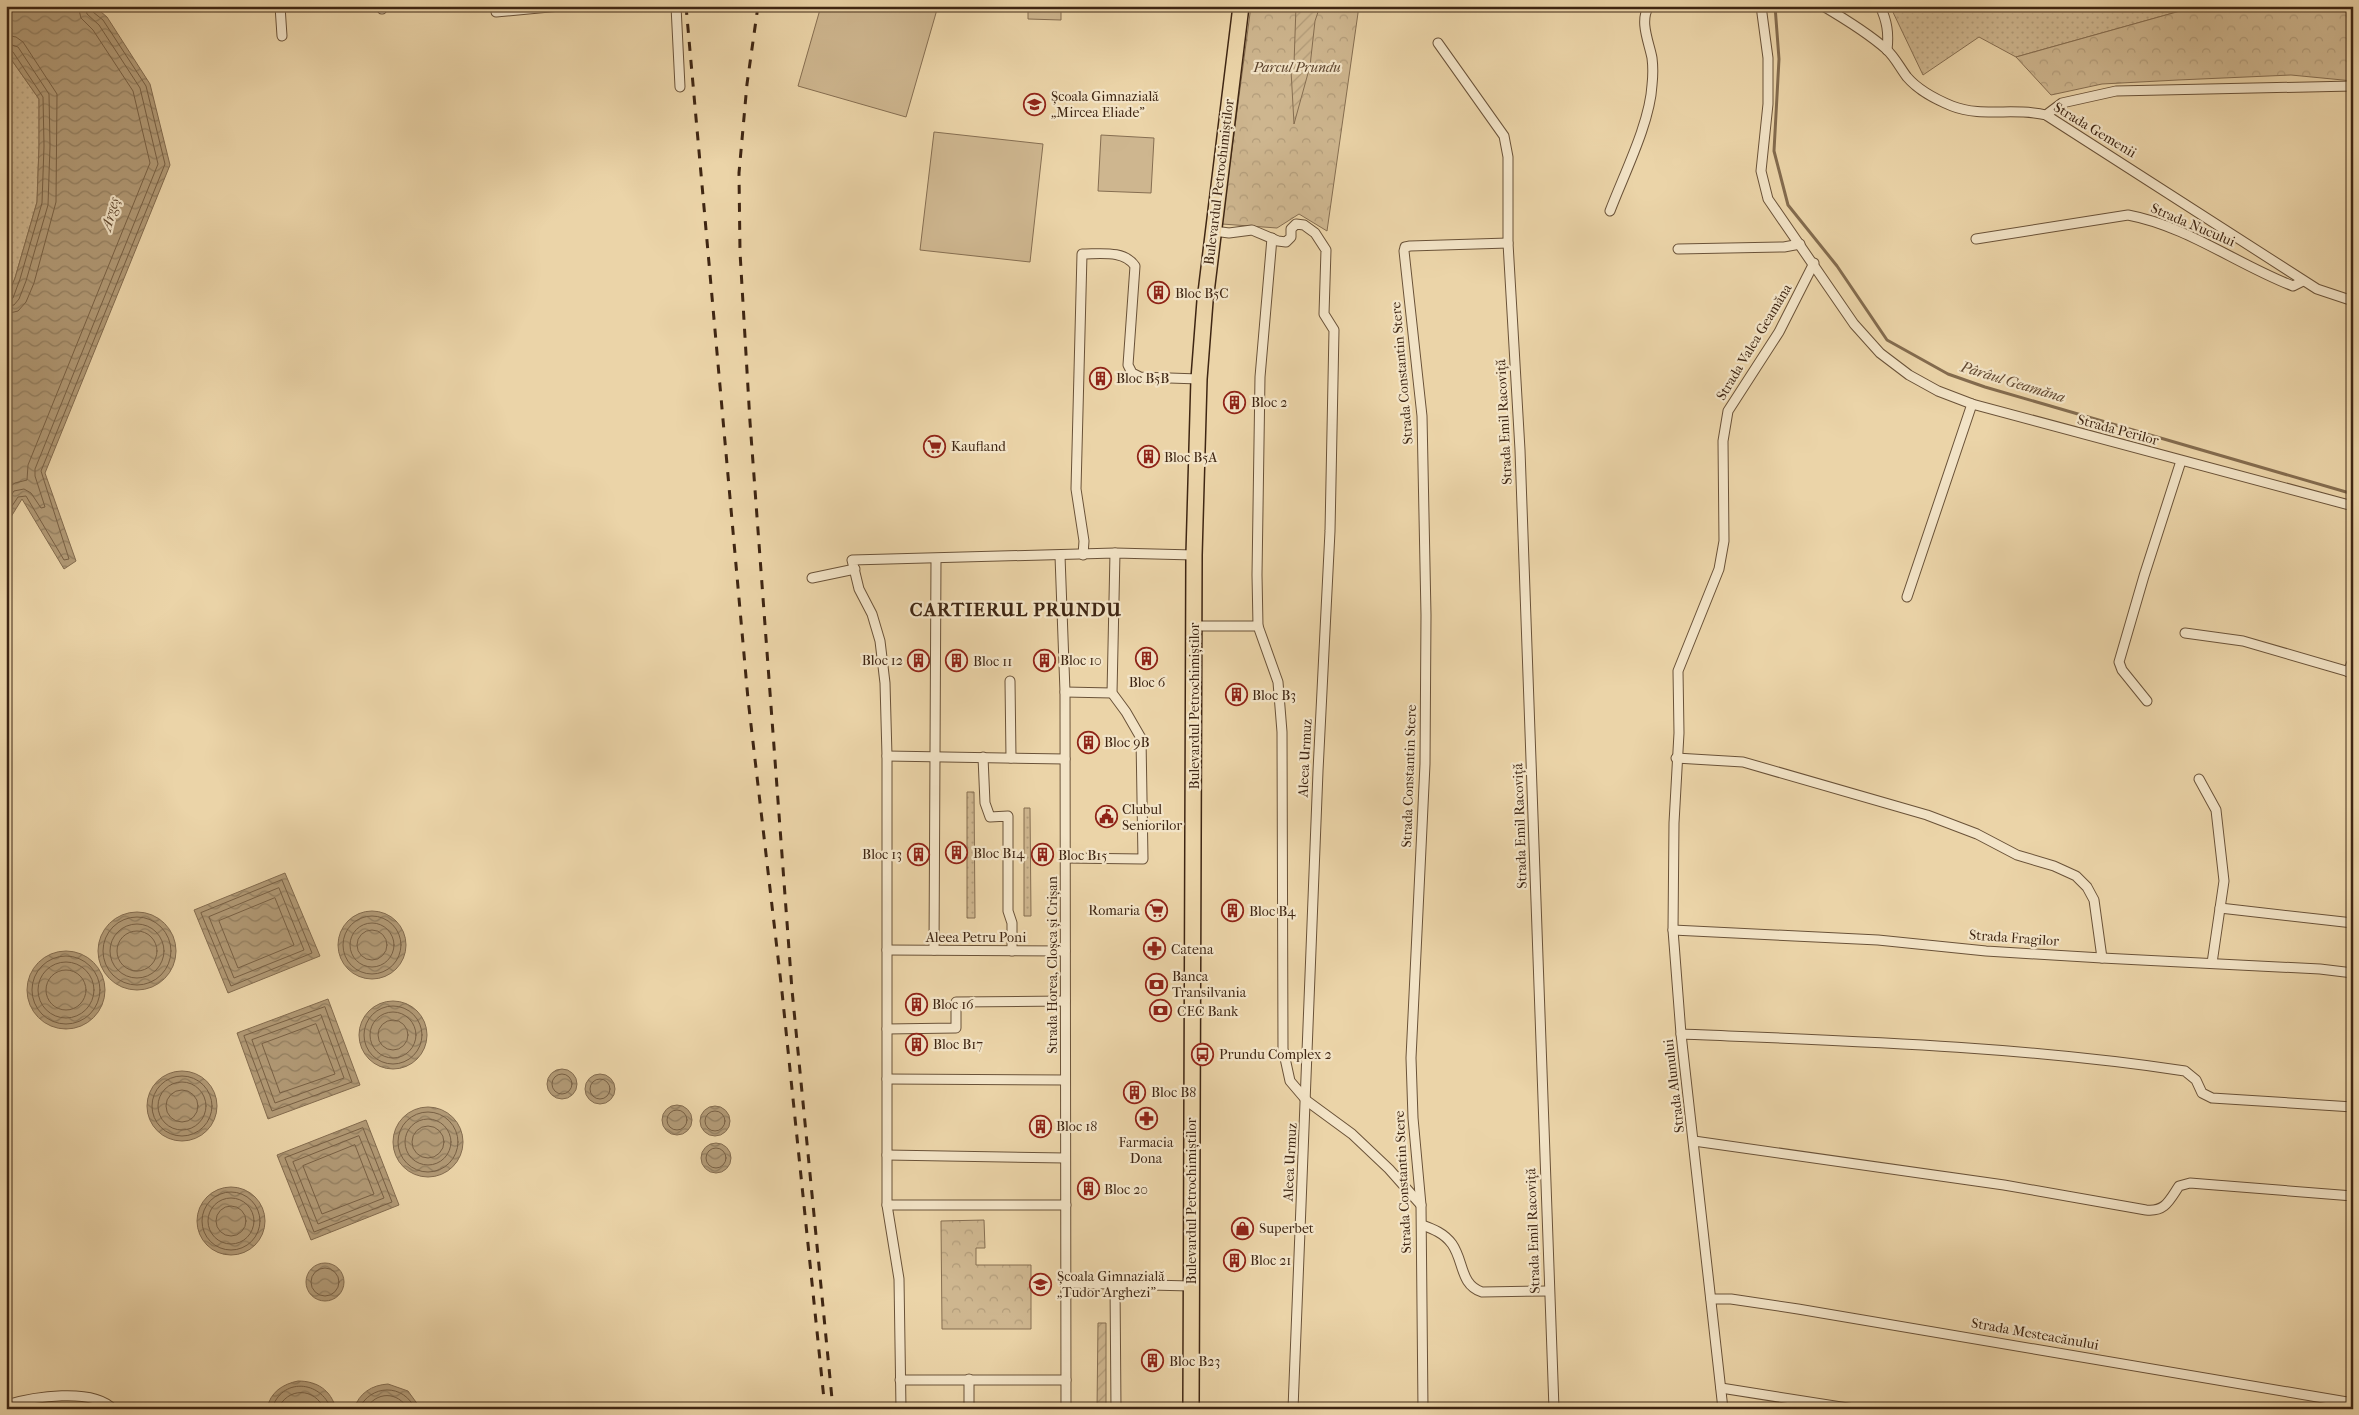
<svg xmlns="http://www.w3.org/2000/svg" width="2359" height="1415" viewBox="0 0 2359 1415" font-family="'IM FELL French Canon',serif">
	<defs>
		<pattern id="grass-dots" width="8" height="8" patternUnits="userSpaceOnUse" patternTransform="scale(1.25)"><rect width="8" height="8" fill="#ceb68f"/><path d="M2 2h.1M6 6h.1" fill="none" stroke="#b29c7a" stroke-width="1.8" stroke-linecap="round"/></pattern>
		<pattern id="forest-crowns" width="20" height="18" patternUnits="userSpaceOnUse" patternTransform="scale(1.25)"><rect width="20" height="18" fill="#ceb68f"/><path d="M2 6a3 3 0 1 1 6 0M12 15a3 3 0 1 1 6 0" fill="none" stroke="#b29c7a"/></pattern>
		<pattern id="garden-furrows" width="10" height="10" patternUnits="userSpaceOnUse" patternTransform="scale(1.25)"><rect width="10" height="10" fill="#ceb68f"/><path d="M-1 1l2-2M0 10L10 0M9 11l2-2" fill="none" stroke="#b29c7a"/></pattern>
		<pattern id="water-waves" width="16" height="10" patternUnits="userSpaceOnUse" patternTransform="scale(1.25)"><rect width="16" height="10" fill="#b19975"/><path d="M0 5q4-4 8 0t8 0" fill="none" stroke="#917d5f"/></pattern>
	</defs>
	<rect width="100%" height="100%" fill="#ebd4a8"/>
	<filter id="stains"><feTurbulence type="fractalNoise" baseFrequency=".004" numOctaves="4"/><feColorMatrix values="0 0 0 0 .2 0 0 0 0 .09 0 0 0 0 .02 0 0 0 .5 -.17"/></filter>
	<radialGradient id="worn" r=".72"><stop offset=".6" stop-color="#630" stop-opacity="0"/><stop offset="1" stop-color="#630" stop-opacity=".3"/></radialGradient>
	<!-- grass -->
	<g fill="url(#grass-dots)" stroke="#866e51">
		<polygon points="1890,6 2198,6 2016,57 1979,37 1923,75"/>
		<polygon points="6,52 39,99 39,146 37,202 15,278 6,300"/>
		<polygon points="967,792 974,792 975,918 967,918"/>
		<polygon points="1024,808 1030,808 1031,916 1024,916"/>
	</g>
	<!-- forest -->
	<g fill="url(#forest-crowns)" stroke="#866e51">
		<polygon points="1251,6 1359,6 1327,231 1299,214 1277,228 1222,224"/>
		<polygon points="2198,6 2353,6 2353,81 2291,75 2178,80 2102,84 2051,95 2016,57"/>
		<polygon points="984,1220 985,1248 976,1248 976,1265 1031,1265 1031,1329 942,1329 941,1221"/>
	</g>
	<!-- garden -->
	<g fill="url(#garden-furrows)" stroke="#866e51">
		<polygon points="1296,6 1320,6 1315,21 1310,66 1294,124 1291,70 1294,64"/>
		<polygon points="1098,1323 1106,1323 1106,1409 1097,1409"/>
	</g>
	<!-- pitch -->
	<g fill="#ceb68f" stroke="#866e51">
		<polygon points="821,6 938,6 906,117 798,86"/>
		<polygon points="1028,6 1061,6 1061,20 1028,19"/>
		<polygon points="934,132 1043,144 1030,262 920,250"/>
		<polygon points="1101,135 1154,138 1151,193 1098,191"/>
	</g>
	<!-- water -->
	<g fill="url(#water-waves)" stroke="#836b4e">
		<polygon points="6,6 94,6 107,17 150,84 170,165 45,473 76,561 64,569 22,499 6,525 6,300 15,278 37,202 39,146 39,99 6,52"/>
		<polygon points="285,873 320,956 228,993 194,910"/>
		<circle cx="372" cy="945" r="34"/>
		<circle cx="137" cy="951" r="39"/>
		<circle cx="66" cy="990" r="39"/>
		<polygon points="328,999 360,1085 268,1119 237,1033"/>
		<circle cx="393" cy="1035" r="34"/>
		<circle cx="562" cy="1084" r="15"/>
		<circle cx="182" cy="1106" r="35"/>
		<circle cx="600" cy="1089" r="15"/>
		<circle cx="677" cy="1120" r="15"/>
		<circle cx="715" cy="1121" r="15"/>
		<circle cx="428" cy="1142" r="35"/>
		<polygon points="366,1120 399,1205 311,1240 277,1155"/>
		<circle cx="716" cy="1158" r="15"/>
		<circle cx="231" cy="1221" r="34"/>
		<circle cx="325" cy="1282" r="19"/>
		<path d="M 298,1381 C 317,1381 331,1390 336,1409 L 267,1409 C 270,1392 283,1384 298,1381 Z"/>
		<path d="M 388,1384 L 408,1391 L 421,1409 L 354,1409 C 359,1393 372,1385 388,1384 Z"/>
	</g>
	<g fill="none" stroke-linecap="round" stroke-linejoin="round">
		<!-- shore -->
		<g stroke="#786044" stroke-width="1">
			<polyline points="6,35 16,37 23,42 57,94 56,202 34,283 26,302 18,311 6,314"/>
			<polyline points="6,43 18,47 49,94 50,146 48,205 26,281 19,299 14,305 6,306"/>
			<polyline points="6,49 13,52 43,97 44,146 42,203 20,279 13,298 6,300"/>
			<polyline points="6,489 15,483 27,480 28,465 150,163 133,91 93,30 81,18 78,6"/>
			<polyline points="6,503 14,491 24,489 31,493 41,508 45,507 35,476 35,469 158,164 140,88 99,25 87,14 85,6"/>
			<polyline points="6,515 18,497 26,496 64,560 69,559 41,471 165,164 146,86 103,20 93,12 92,6"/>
			<polygon points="282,880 312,953 231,986 201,913"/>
			<polygon points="279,888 304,950 234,978 209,917"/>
			<polygon points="275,898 294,945 238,968 219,921"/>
			<circle cx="372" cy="945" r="29"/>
			<circle cx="137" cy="951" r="34"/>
			<circle cx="372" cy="945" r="22"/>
			<circle cx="137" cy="951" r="27"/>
			<circle cx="372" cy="945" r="15"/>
			<circle cx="137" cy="951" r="20"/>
			<circle cx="66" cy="990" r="34"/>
			<circle cx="66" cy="990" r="28"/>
			<circle cx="66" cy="990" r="20"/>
			<circle cx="393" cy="1035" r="29"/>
			<polygon points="325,1007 352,1082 272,1111 244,1036"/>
			<circle cx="393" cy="1035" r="23"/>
			<polygon points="321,1015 344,1078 275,1103 252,1040"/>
			<circle cx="393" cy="1035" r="15"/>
			<polygon points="316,1024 335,1074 280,1093 262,1044"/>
			<circle cx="562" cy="1084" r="10"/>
			<circle cx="182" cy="1106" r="30"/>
			<circle cx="600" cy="1089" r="10"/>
			<circle cx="182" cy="1106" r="24"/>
			<circle cx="182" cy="1106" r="16"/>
			<circle cx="677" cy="1120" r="10"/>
			<circle cx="715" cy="1121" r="10"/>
			<circle cx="428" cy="1142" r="30"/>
			<circle cx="428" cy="1142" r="23"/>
			<circle cx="428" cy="1142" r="16"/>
			<polygon points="363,1128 392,1202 314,1232 285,1158"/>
			<polygon points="359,1136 384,1198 318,1224 293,1162"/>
			<polygon points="355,1145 374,1194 322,1214 303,1166"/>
			<circle cx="716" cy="1158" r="10"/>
			<circle cx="231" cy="1221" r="29"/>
			<circle cx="231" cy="1221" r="23"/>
			<circle cx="231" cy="1221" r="15"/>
			<circle cx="325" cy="1282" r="14"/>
			<path d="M 272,1409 C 281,1377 321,1380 331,1409"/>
			<path d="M 278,1409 C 287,1387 315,1387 324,1409"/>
			<path d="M 359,1409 C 370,1384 404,1383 415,1409"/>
			<path d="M 366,1409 C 376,1391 398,1391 408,1409"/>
		</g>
		<!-- stream -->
		<polyline stroke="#836b4e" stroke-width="3" points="1775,6 1779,59 1774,151 1788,205 1837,266 1887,340 1948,374 1985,387 2353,494"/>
		<defs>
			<g id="minor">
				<polyline points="280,6 282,36"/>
				<polyline points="382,6 382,9"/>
				<polyline points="676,6 680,87"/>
				<polyline points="1761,6 1768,58 1768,104 1761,171 1768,199 1854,324 1880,353 1909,375 1938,391 1972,404 2353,506"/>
				<path d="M 1823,6 C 1845,19 1868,33 1886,49 C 1895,57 1900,68 1907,77 C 1919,91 1935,99 1952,106 C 1982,118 2015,107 2046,115 L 2317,289 L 2353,301"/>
				<path d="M 1880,6 C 1887,21 1889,33 1887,50"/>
				<polyline points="496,12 560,6"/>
				<polyline points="1438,43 1504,136 1508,157 1508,243 1520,450 1554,1409"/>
				<polyline points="2046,115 2062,103 2116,91 2353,86"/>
				<path d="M 1610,211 C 1624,174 1650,123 1652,85 C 1653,76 1653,66 1652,58 C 1649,42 1639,21 1649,6"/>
				<polyline points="1214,231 1229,233 1252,230 1278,241 1286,242 1291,237 1291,229 1296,224 1304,225 1315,233 1326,250 1324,314 1334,330 1330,531 1318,771 1293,1409"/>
				<path d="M 1976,239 L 2128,215 C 2187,226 2238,265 2293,286 L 2303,281"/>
				<polyline points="1678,249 1784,247 1800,244"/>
				<path d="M 1083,555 L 1084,541 L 1076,489 L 1082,254 C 1101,254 1124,250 1135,266 L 1128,365 L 1132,373 L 1140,377 L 1199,379"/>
				<polyline points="1060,556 1065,692 1066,1409"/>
				<polyline points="812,578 855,569"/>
				<polyline points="1907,597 1972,404"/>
				<polyline points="1194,626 1258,626 1278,682 1282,732 1283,1049 1290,1081 1307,1101 1352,1134 1389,1169 1421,1205"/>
				<polyline points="1258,626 1257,575 1260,377 1272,238"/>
				<polyline points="2185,633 2243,641 2353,673"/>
				<polyline points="2348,672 2353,660"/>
				<polyline points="1010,681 1011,758"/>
				<polyline points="1065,692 1112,693"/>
				<polyline points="2147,701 2122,670 2119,662 2144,576 2181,461"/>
				<polyline points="887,756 1065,759"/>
				<polyline points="983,757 985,803 990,817 1008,816 1008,911 1012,923 1012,951"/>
				<polyline points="1676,758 1743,762 1927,815 1977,834 2017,855 2054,866 2076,876 2087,887 2094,900 2102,958"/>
				<polyline points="2199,779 2216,810 2224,881 2212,963"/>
				<polyline points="1065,858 1143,859 1141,738 1126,712 1112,693 1115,553"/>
				<polyline points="2220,908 2353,923"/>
				<polyline points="1673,930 1878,940 1986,951 2102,958 2320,969 2353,973"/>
				<polyline points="887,950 1065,951"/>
				<polyline points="934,950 936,559"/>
				<polyline points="887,1029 956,1028 956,1002 1065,1001"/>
				<path d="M 1681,1034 C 1849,1041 2019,1046 2185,1071 L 2196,1080 L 2202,1093 L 2212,1098 L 2353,1107"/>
				<polyline points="887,1079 1065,1080"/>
				<path d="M 1694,1141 L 2004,1185 L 2146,1210 C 2165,1212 2169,1201 2179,1186 L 2190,1183 L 2353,1196"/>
				<polyline points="887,1155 1065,1158"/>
				<polyline points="887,1205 1066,1205"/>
				<path d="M 1422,1225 C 1433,1229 1444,1233 1452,1244 C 1464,1261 1460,1285 1482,1292 L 1549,1291"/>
				<polyline points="1066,1283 1191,1286"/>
				<polyline points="1115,1284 1116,1409"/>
				<polyline points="1711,1299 1731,1299 1798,1309 2353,1403"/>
				<polyline points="969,1379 969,1409"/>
				<polyline points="900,1380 1066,1380"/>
				<polyline points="1721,1388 1854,1409"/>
				<path d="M 6,1405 C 33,1397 92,1387 113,1409"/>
				<polyline points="901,1409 899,1279 887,1205 887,756 885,683 880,641 872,614 859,589 852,560 1115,553 1194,555"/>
				<polyline points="1423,1409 1421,1205 1413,1118 1411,1058 1425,764 1426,615 1422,416 1404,251 1405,247 1410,246 1508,243"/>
				<polyline points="1723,1409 1681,1034 1673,930 1674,823 1679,733 1678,671 1719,569 1724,541 1723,441 1728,411 1779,332 1814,263"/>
			</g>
			<polyline id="primary" points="1191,1409 1194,555 1199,379 1205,301 1241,6"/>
		</defs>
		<!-- minor casing -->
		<use href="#minor" stroke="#6a5238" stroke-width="11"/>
		<!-- primary casing -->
		<use href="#primary" stroke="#3f2613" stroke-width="18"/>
		<!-- minor -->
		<use href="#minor" stroke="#f2e3c6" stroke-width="9"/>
		<!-- primary -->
		<use href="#primary" stroke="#ebd4a8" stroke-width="15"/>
		<!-- rail -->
		<g stroke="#3f2613" stroke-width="3" stroke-dasharray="9 9" stroke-linecap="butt">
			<polyline points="686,6 748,699 782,992 825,1409"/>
			<polyline points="758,6 747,84 739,173 740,252 750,422 792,990 833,1409"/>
		</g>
	</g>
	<!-- icons -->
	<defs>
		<symbol id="school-ring" viewBox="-11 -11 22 22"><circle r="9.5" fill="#f2e3c6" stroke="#8f2418" stroke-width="1.5"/><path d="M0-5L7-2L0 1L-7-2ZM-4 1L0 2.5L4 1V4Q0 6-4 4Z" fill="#8f2418"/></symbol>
		<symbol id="building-ring" viewBox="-11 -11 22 22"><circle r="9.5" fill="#f2e3c6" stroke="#8f2418" stroke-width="1.5"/><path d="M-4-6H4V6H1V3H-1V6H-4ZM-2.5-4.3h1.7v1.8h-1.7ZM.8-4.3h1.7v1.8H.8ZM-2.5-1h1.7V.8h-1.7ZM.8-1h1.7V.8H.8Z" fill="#8f2418"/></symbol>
		<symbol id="supermarket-ring" viewBox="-11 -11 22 22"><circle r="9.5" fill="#f2e3c6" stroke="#8f2418" stroke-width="1.5"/><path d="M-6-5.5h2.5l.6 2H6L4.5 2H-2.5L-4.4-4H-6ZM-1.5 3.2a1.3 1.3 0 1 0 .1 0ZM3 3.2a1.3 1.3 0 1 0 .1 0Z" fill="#8f2418"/></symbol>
		<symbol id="civic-ring" viewBox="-11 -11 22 22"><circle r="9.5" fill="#f2e3c6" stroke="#8f2418" stroke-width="1.5"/><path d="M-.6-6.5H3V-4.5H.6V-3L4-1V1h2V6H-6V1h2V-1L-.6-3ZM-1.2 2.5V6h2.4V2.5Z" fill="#8f2418"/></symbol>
		<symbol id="pharmacy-ring" viewBox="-11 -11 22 22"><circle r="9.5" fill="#f2e3c6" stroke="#8f2418" stroke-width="1.5"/><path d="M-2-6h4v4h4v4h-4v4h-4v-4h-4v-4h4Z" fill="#8f2418"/></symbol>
		<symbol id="bank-ring" viewBox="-11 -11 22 22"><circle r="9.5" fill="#f2e3c6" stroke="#8f2418" stroke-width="1.5"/><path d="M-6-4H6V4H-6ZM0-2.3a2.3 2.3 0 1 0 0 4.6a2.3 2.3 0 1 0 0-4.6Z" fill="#8f2418"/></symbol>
		<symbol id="bus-ring" viewBox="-11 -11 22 22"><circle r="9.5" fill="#f2e3c6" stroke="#8f2418" stroke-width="1.5"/><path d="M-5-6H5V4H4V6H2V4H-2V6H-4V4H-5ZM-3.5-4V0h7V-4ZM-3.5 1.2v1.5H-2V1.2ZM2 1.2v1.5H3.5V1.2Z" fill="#8f2418"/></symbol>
		<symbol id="shop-ring" viewBox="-11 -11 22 22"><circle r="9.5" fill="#f2e3c6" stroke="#8f2418" stroke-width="1.5"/><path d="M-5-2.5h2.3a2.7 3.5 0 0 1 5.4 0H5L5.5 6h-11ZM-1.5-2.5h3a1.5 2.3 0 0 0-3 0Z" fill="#8f2418"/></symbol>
	</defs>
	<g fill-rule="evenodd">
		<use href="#school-ring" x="1022" y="92" width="25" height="25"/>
		<use href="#building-ring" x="1146" y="280" width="25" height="25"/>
		<use href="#building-ring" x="1088" y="366" width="25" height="25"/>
		<use href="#building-ring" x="1222" y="390" width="25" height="25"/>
		<use href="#supermarket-ring" x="922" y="434" width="25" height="25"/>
		<use href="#building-ring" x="1136" y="444" width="25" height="25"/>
		<use href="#building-ring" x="1134" y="646" width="25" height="25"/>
		<use href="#building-ring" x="906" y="648" width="25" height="25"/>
		<use href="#building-ring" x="1032" y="648" width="25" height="25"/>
		<use href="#building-ring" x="944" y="648" width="25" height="25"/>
		<use href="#building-ring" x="1224" y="682" width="25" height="25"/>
		<use href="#building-ring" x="1076" y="730" width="25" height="25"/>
		<use href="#civic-ring" x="1094" y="804" width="25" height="25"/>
		<use href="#building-ring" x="944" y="840" width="25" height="25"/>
		<use href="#building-ring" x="906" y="842" width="25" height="25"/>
		<use href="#building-ring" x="1030" y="842" width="25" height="25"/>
		<use href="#supermarket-ring" x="1144" y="898" width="25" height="25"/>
		<use href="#building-ring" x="1220" y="898" width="25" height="25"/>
		<use href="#pharmacy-ring" x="1142" y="936" width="25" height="25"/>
		<use href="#bank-ring" x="1144" y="972" width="25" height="25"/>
		<use href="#building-ring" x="904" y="992" width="25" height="25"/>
		<use href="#bank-ring" x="1148" y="998" width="25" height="25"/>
		<use href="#building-ring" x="904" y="1032" width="25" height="25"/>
		<use href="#bus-ring" x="1190" y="1042" width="25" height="25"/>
		<use href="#building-ring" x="1122" y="1080" width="25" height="25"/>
		<use href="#pharmacy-ring" x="1134" y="1106" width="25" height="25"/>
		<use href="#building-ring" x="1028" y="1114" width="25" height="25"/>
		<use href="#building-ring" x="1076" y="1176" width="25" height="25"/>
		<use href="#shop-ring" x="1230" y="1216" width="25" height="25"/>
		<use href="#building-ring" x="1222" y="1248" width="25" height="25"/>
		<use href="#school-ring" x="1028" y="1272" width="25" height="25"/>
		<use href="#building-ring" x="1140" y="1348" width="25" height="25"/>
	</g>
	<g text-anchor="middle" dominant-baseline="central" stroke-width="4.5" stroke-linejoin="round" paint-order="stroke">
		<!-- park labels -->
		<g font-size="14" font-style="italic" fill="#5c432c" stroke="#f2e3c6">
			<text x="1297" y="67">Parcul Prundu</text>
		</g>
		<!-- poi labels -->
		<g font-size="14" fill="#3f2613" stroke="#f2e3c6" text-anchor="start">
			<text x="1051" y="96">Școala Gimnazială<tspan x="1051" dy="16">„Mircea Eliade”</tspan></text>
			<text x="1175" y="293">Bloc B5C</text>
			<text x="1116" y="378">Bloc B5B</text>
			<text x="1251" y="402">Bloc 2</text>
			<text x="951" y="446">Kaufland</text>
			<text x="1164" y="457">Bloc B5A</text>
			<text x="903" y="660" text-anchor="end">Bloc 12</text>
			<text x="1060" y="660">Bloc 10</text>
			<text x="973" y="661">Bloc 11</text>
			<text x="1147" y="682" text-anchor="middle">Bloc 6</text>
			<text x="1252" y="695">Bloc B3</text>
			<text x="1104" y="742">Bloc 9B</text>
			<text x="1122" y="809">Clubul<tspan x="1122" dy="16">Seniorilor</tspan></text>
			<text x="973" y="853">Bloc B14</text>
			<text x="902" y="854" text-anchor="end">Bloc 13</text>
			<text x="1058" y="855">Bloc B15</text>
			<text x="1140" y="910" text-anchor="end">Romaria</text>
			<text x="1249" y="911">Bloc B4</text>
			<text x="1171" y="949">Catena</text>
			<text x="1172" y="976">Banca<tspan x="1172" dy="16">Transilvania</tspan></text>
			<text x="932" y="1004">Bloc 16</text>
			<text x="1177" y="1011">CEC Bank</text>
			<text x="933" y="1044">Bloc B17</text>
			<text x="1219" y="1054">Prundu Complex 2</text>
			<text x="1151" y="1092">Bloc B8</text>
			<text x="1056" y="1126">Bloc 18</text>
			<text x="1146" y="1142" text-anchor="middle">Farmacia<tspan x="1146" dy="16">Dona</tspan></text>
			<text x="1104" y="1189">Bloc 20</text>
			<text x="1259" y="1228">Superbet</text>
			<text x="1250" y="1260">Bloc 21</text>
			<text x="1057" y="1276">Școala Gimnazială<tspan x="1057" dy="16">„Tudor Arghezi”</tspan></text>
			<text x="1169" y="1361">Bloc B23</text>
		</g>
		<!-- street labels -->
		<g font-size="14" fill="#3f2613" stroke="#f2e3c6">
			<text transform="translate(2095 130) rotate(31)">Strada Gemenii</text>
			<text transform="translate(1219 182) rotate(-83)">Bulevardul Petrochimiștilor</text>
			<text transform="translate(2193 225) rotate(23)">Strada Nucului</text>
			<text transform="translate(1754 342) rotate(-59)">Strada Valea Geamăna</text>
			<text transform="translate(1402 373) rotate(-95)">Strada Constantin Stere</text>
			<text transform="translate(1504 422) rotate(-93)">Strada Emil Racoviță</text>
			<text transform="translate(2118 430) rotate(15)">Strada Perilor</text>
			<text transform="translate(1194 706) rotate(-90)">Bulevardul Petrochimiștilor</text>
			<text transform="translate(1305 758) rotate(-87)">Aleea Urmuz</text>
			<text transform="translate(1409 776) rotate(-88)">Strada Constantin Stere</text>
			<text transform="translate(1520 826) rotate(-92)">Strada Emil Racoviță</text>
			<text x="976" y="937">Aleea Petru Poni</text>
			<text transform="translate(2014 938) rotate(4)">Strada Fragilor</text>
			<text transform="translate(1052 965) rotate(-90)">Strada Horea, Cloșca și Crișan</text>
			<text transform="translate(1674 1086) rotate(-97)">Strada Alunului</text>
			<text transform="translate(1290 1162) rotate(-87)">Aleea Urmuz</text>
			<text transform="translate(1403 1182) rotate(-93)">Strada Constantin Stere</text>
			<text transform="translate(1191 1201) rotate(-90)">Bulevardul Petrochimiștilor</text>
			<text transform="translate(1533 1231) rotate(-92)">Strada Emil Racoviță</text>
			<text transform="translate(2035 1334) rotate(10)">Strada Mesteacănului</text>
		</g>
		<!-- water labels -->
		<g font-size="15" font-style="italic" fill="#614830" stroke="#f2e3c6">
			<text transform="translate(110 214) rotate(-75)">Argeș</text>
			<text transform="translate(2013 382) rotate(17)">Pârâul Geamăna</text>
		</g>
		<!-- district labels -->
		<g font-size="19" font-weight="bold" letter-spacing="1" fill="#3f2613" stroke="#f2e3c6">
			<text x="1016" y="610">CARTIERUL PRUNDU</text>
		</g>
	</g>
	<!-- margin -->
	<rect width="2359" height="1415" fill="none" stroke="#ebd4a8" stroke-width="25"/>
	<rect x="8" y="8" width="2344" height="1400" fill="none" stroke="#3f2613" stroke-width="2.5"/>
	<rect x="12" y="12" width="2334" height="1390" fill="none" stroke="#3f2613"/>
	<rect width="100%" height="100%" filter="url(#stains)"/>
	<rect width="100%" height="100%" fill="url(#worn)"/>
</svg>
